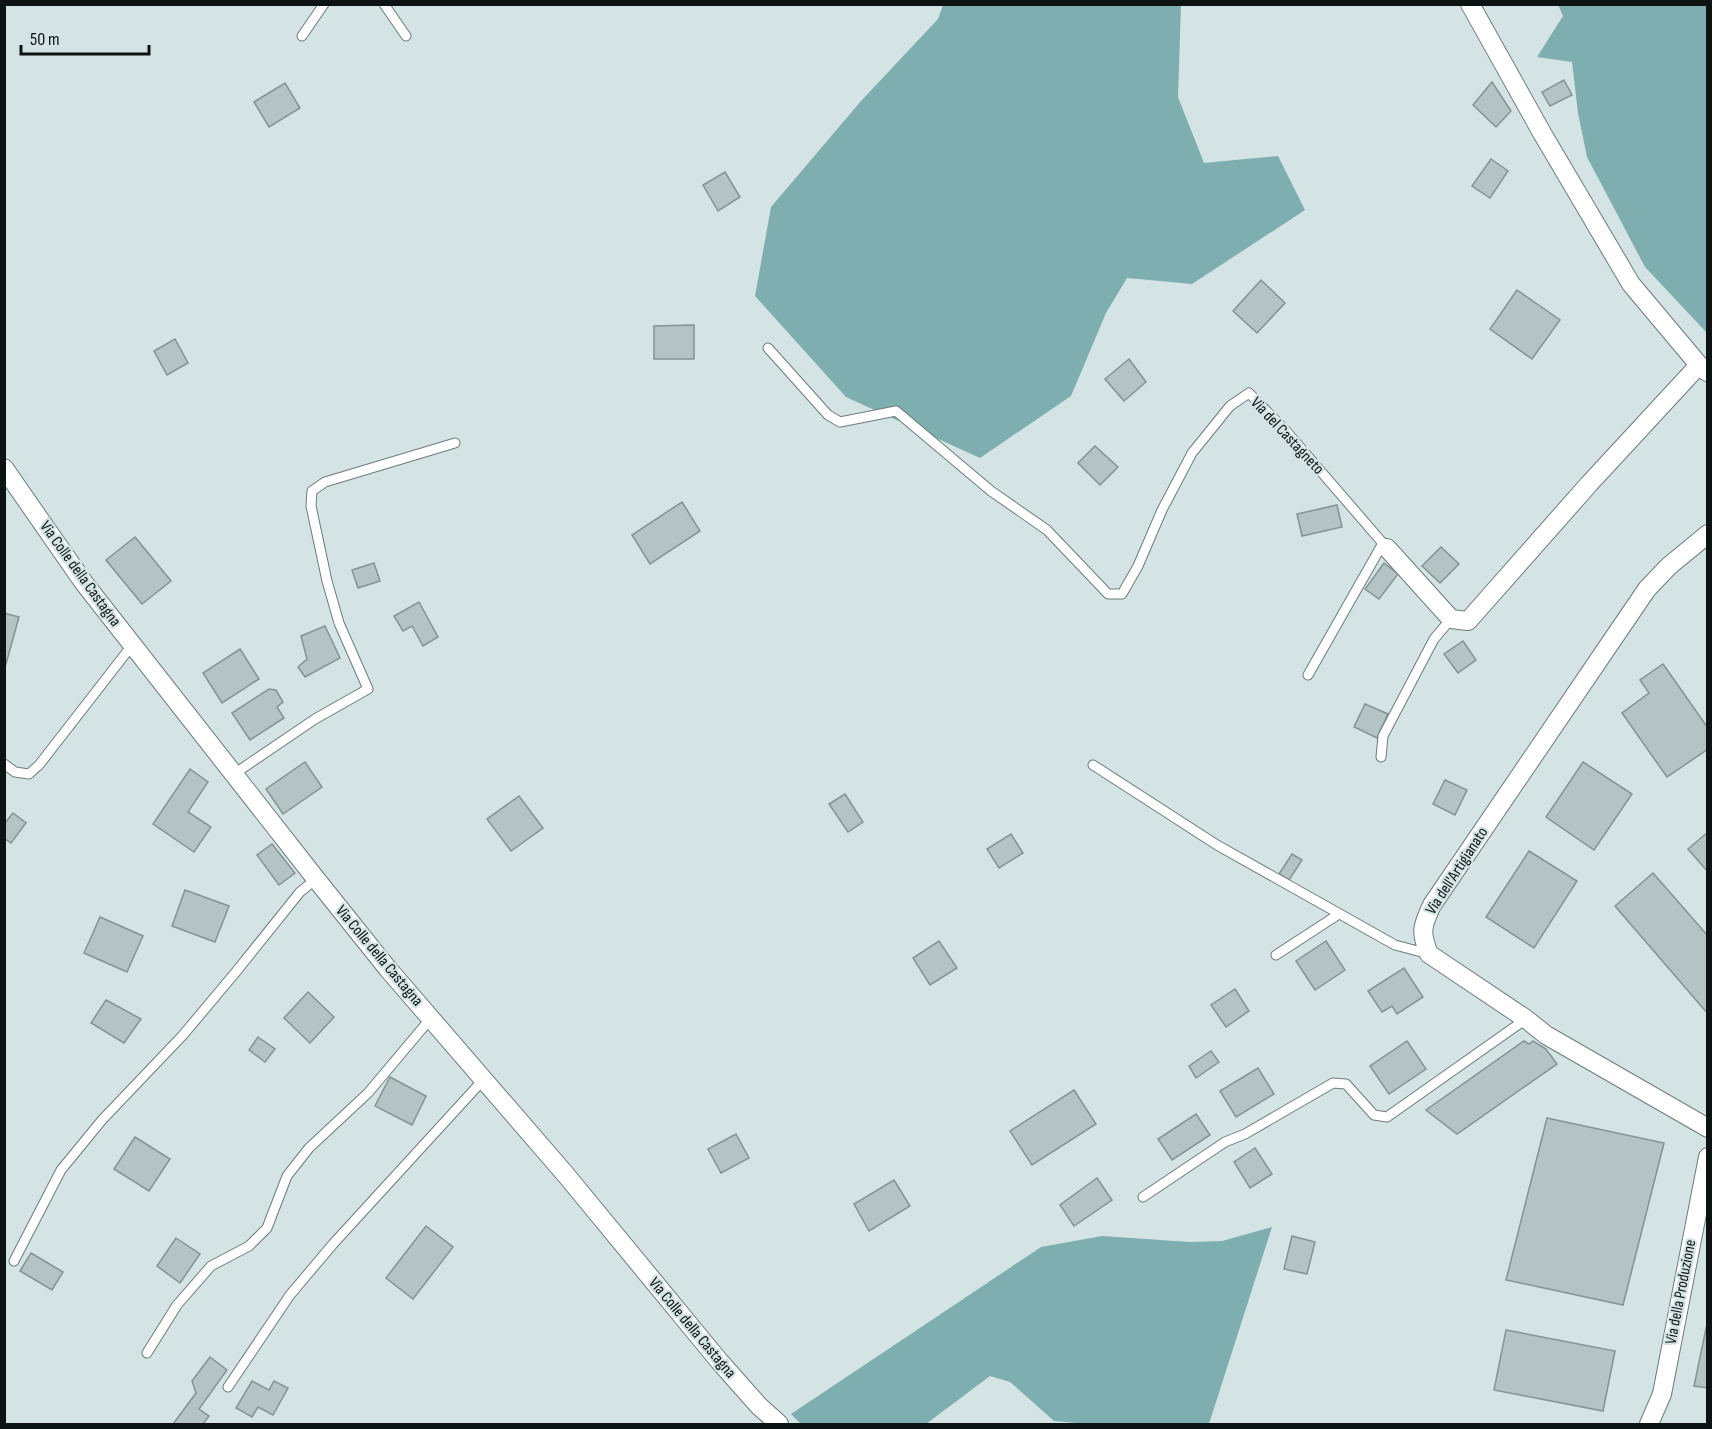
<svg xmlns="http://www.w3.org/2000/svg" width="1712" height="1429" viewBox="0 0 1712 1429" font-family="'Sofia Sans Condensed',sans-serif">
	<rect width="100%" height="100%" fill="#d4e4e4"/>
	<!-- forest -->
	<g fill="#7faeb0">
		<polygon points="943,5 1181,5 1178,97 1204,163 1278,156 1305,210 1192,284 1127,278 1106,313 1071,396 980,458 846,397 755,296 771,207 861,101 938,19"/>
		<polygon points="1558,5 1707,5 1707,333 1645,267 1587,157 1578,113 1572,62 1537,57 1563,16"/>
		<polygon points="1272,1227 1209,1424 1087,1424 1054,1421 1010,1382 990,1376 926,1424 801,1424 791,1414 1041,1247 1102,1236 1190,1242 1222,1241"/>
	</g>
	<!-- building -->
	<g fill="#b4c3c3" stroke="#849393" stroke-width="1.5">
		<polygon points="1564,80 1572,95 1550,106 1542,92"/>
		<polygon points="1492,82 1511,111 1496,127 1473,105"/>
		<polygon points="285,83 300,108 269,127 254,102"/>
		<polygon points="1491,159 1508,171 1490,198 1472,186"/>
		<polygon points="725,172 740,197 718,211 703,185"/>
		<polygon points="1261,280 1285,303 1257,333 1233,311"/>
		<polygon points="1517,290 1560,320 1532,359 1490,329"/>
		<polygon points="694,325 694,359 654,359 654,326"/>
		<polygon points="175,339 188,363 167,375 154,351"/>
		<polygon points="1129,359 1146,382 1124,401 1105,379"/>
		<polygon points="1095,446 1118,467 1100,485 1078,463"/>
		<polygon points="682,502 700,531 650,564 632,535"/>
		<polygon points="1337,505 1342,527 1302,536 1297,514"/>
		<polygon points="135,537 171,581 142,604 106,560"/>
		<polygon points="1441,547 1459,564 1440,583 1422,566"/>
		<polygon points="374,563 380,581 358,588 352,570"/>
		<polygon points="1384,563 1398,574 1379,599 1365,589"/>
		<polygon points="419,602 438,637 423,646 412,626 403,631 394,616"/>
		<polygon points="4,613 19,617 4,671"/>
		<polygon points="325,626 340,658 305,677 298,667 307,659 301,636"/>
		<polygon points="1463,641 1476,660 1458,673 1444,654"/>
		<polygon points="240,649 259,679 222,703 203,673"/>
		<polygon points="1663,664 1708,728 1708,749 1667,777 1622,713 1649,693 1640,680"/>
		<polygon points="269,689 276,690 283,702 277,707 284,718 250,740 232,713"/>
		<polygon points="1365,704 1388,714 1377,738 1354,727"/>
		<polygon points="305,762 322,787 283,814 266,789"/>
		<polygon points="1583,762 1632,794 1594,850 1546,817"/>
		<polygon points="190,769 208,782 188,812 211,827 194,852 153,824"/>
		<polygon points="1445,780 1467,790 1455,815 1433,804"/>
		<polygon points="845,794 863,822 848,832 829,804"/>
		<polygon points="519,796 543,828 511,851 487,819"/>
		<polygon points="13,813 26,823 11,843 4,838 4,824"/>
		<polygon points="1708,832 1708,872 1688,849"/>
		<polygon points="1011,834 1023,853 999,868 987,849"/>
		<polygon points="272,844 295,873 279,885 257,855"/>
		<polygon points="1529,851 1577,881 1534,948 1486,917"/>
		<polygon points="1292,854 1302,860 1289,880 1279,874"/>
		<polygon points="1653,873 1708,936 1708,1014 1615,906"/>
		<polygon points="185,890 229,906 215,942 172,926"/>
		<polygon points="100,917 143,936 127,972 84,953"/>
		<polygon points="939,941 957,968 930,985 913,958"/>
		<polygon points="1326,941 1345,970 1315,990 1296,961"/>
		<polygon points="1404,968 1423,997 1397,1014 1392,1006 1382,1012 1368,991"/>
		<polygon points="1235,989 1249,1011 1226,1027 1211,1005"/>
		<polygon points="308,992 334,1017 310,1043 284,1018"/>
		<polygon points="106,1000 141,1019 124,1043 91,1023"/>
		<polygon points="258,1037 275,1049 265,1062 249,1050"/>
		<polygon points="1407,1041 1426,1069 1389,1094 1370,1066"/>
		<polygon points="1524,1041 1529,1044 1533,1041 1546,1049 1557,1064 1457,1134 1426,1110"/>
		<polygon points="1211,1051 1219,1062 1196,1078 1189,1066"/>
		<polygon points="1258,1068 1274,1094 1236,1117 1220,1091"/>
		<polygon points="390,1077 426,1096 412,1125 375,1106"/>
		<polygon points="1074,1090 1096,1124 1032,1165 1010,1131"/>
		<polygon points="1196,1114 1210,1135 1172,1160 1158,1139"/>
		<polygon points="1547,1118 1664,1143 1623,1305 1506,1280"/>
		<polygon points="736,1134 749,1158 721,1173 708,1149"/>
		<polygon points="135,1137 170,1159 149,1191 114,1169"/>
		<polygon points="1255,1148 1272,1174 1250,1188 1234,1162"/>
		<polygon points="1097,1178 1112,1200 1074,1226 1060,1205"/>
		<polygon points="894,1180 910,1206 869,1231 854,1204"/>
		<polygon points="426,1226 453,1247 413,1299 386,1278"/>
		<polygon points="1292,1236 1315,1242 1307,1274 1284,1269"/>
		<polygon points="176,1238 200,1254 180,1283 157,1266"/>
		<polygon points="31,1253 63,1272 52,1290 20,1271"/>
		<polygon points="1708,1319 1708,1388 1694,1386"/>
		<polygon points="1506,1330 1615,1351 1603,1411 1494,1390"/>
		<polygon points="210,1357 227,1370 199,1409 209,1416 203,1424 173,1424 196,1393 192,1381"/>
		<polygon points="252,1381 269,1390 274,1381 288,1388 273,1415 258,1407 252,1417 236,1408"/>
	</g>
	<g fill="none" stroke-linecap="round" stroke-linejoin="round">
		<defs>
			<g id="lane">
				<polyline points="384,4 406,36"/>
				<polyline points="302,36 324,4"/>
				<polyline points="768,348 828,415 840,422 896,411 991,491 1047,530 1108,594 1122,594 1138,566 1162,510 1192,453 1230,406 1249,393 1286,431 1387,548"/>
				<polyline points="1308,675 1383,543"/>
				<polyline points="1381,757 1383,736 1434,639 1451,619"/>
				<polyline points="4,764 15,772 29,774 39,765 133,644"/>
				<polyline points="1093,765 1217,845 1395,945 1429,954"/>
				<polyline points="234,774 315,719 368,689 339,623 327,581 311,506 312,491 325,482 455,443"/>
				<polyline points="1276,955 1339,914"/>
				<polyline points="1143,1197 1225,1142 1245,1134 1333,1083 1346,1084 1374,1115 1387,1117 1526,1019"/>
				<polyline points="14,1261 61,1170 102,1120 183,1035 235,973 300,892 316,879"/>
				<polyline points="147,1353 177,1305 211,1266 249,1246 267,1228 287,1176 309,1148 368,1093 431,1018"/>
				<polyline points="228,1387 290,1295 333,1244 484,1079"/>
			</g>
			<g id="street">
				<polyline points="1470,4 1542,133 1631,284 1699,365 1707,372"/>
				<polyline points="4,468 84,583 316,879 388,969 566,1175 720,1362 759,1406 779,1424"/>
				<path d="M 1708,534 L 1669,566 L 1647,589 L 1432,905 C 1422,926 1420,932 1429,954 L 1526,1019 L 1546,1035 L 1708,1128"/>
				<polyline points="1387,548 1451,619 1468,621 1589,484 1699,365"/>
				<polyline points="1649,1424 1662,1394 1708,1157"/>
			</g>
		</defs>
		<!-- lane casing -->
		<use href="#lane" stroke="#6d7b7c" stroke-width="11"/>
		<!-- street casing -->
		<use href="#street" stroke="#6d7b7c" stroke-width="20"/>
		<!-- lane -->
		<use href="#lane" stroke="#fff" stroke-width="9"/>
		<!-- street -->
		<use href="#street" stroke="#fff" stroke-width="18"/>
	</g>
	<g text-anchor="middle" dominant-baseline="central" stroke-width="4.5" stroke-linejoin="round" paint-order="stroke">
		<!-- street labels -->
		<g font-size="16" fill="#0d1212" stroke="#d4e4e4">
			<text transform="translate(1287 436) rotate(47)">Via del Castagneto</text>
			<text transform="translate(80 574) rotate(54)">Via Colle della Castagna</text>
			<text transform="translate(1457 871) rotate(-57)">Via dell'Artigianato</text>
			<text transform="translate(379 956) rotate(50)">Via Colle della Castagna</text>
			<text transform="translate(1681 1292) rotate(-79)">Via della Produzione</text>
			<text transform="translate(692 1328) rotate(50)">Via Colle della Castagna</text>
		</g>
	</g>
	<!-- border -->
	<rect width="1712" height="1429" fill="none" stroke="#0d1212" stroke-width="12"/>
	<!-- scale -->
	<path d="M21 45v9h128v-9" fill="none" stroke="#0d1212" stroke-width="3"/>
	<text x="30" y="45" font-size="18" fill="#0d1212" stroke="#d4e4e4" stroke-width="4.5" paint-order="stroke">50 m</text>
</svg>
